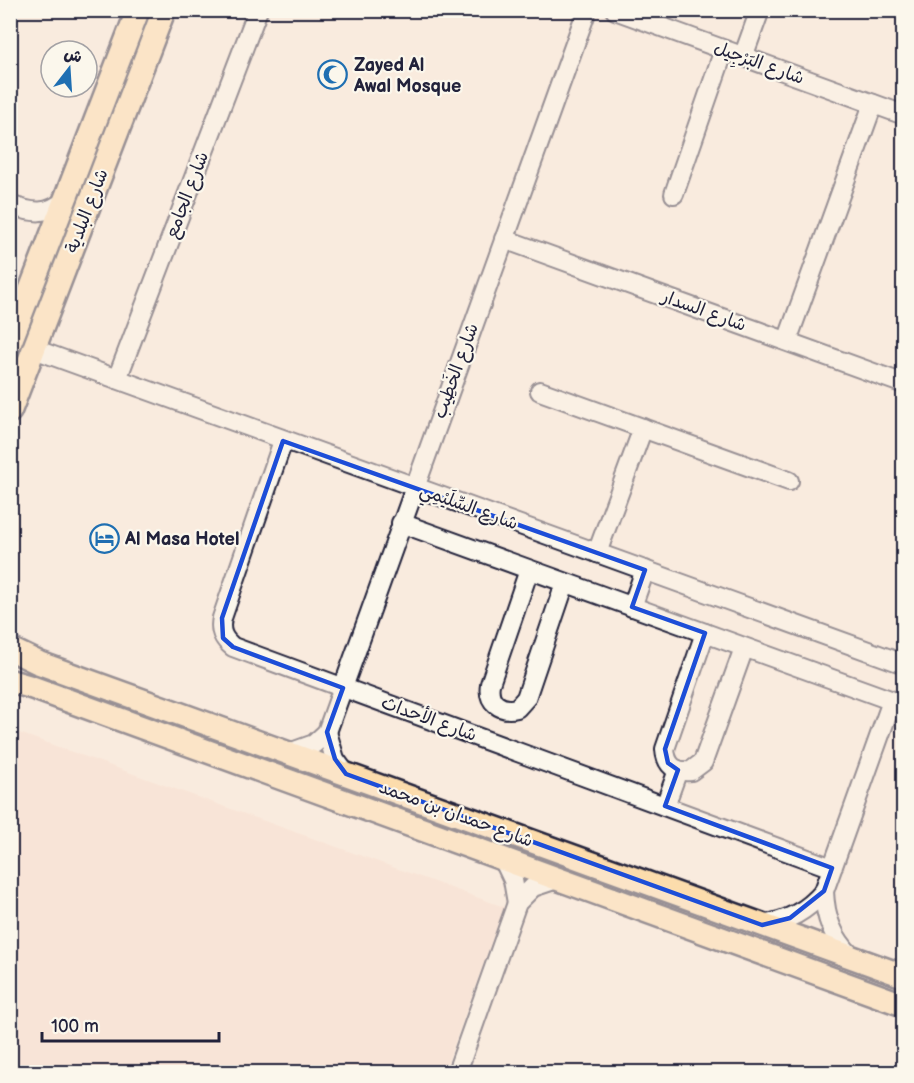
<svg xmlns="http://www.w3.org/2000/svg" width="914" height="1083" viewBox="0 0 914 1083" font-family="'Balsamiq Sans','Playpen Sans Arabic',sans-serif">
	<rect width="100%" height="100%" fill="#f9ebde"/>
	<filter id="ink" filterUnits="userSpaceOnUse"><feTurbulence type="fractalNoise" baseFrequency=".0167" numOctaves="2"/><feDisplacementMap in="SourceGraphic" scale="12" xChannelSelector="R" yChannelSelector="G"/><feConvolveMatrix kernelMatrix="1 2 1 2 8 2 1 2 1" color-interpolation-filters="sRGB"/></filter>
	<g filter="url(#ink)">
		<!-- built -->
		<polygon fill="#f7dcce" points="11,730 504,907 444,1072 11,1072"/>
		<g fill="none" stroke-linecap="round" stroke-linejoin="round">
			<defs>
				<g id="minor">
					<polyline points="615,10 904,115"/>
					<polyline points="743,57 760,10"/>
					<polyline points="674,194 724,50"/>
					<path d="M 10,205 C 32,213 48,216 66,199"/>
					<polyline points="504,239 904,384"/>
					<polyline points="787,341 873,104"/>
					<polyline points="34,349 904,664"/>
					<polyline points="117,379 258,10"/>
					<polyline points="540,391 789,481"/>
					<path d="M 283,441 L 222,618 C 219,631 223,639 233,647 L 832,868"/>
					<polyline points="401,523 904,705"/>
					<polyline points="597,553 643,428"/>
					<path d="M 529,570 L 490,684 C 487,702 500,712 517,708 L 526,698 L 565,583"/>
					<polyline points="632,607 645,570"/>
					<path d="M 705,633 L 665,749 C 666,765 675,773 691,771 L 703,762 L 744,648"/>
					<polyline points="327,732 335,759 346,774"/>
					<polyline points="289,753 314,744 327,732 587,10"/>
					<polyline points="665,806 678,770"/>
					<polyline points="504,861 513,880 517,903"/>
					<path d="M 824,891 C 825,918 833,938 852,957"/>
					<path d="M 762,925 C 788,921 807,911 824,891 L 892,701"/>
					<polyline points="457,1072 517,903 533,887 557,879"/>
				</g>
				<g id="major">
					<polyline points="10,343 138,10"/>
					<polyline points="10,411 164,10"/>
					<polyline points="10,649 39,663 904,976"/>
					<polyline points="10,681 31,687 904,1005"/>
				</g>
			</defs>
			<!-- minor casing -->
			<use href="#minor" stroke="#22223b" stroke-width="22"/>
			<!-- major casing -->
			<use href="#major" stroke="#22223b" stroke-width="27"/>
			<!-- minor -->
			<use href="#minor" stroke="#fbf7ec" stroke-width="18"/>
			<!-- major -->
			<use href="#major" stroke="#fcdcac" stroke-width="22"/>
		</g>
	</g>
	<!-- marked area -->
	<path d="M0 0H914V1083H0ZM 283,441 L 645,570 L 632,607 L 705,633 L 665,749 L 668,763 L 678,770 L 665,806 L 832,868 L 824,891 L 790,918 L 762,925 L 346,774 L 335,759 L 327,732 L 343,688 L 233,647 L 223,638 L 222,618 Z" fill="#f9ebde" fill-opacity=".55" fill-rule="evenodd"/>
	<path fill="none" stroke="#1d4ed8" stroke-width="4.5" stroke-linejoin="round" d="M 283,441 L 645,570 L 632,607 L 705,633 L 665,749 L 668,763 L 678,770 L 665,806 L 832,868 L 824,891 L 790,918 L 762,925 L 346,774 L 335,759 L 327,732 L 343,688 L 233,647 L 223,638 L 222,618 Z"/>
	<!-- icons -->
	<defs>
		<symbol id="mosque-ring" viewBox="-11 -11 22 22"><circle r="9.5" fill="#fbf7ec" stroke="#1f6fb2" stroke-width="1.5"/><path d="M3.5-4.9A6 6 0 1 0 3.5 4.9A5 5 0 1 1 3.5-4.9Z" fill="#1f6fb2"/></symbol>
		<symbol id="hotel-ring" viewBox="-11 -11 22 22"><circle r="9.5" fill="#fbf7ec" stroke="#1f6fb2" stroke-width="1.5"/><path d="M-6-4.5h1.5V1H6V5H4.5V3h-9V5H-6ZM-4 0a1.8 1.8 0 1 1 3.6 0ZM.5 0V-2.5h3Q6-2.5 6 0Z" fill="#1f6fb2"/></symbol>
	</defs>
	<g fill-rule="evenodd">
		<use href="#mosque-ring" x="316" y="58" width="33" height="33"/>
		<use href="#hotel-ring" x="88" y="522" width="33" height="33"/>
	</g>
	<g text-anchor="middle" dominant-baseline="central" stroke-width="4.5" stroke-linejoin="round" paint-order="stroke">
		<!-- street labels -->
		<g font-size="18" fill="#22223b" stroke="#fbf7ec">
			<text transform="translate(759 63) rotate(20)">شارع البَرْجِيل</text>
			<text transform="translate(187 195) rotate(-69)">شارع الجامع</text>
			<text transform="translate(87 211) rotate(-69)">شارع البلدية</text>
			<text transform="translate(704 311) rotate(20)">شارع السدار</text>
			<text transform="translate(456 371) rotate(-70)">شارع الخَطِيب</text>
			<text transform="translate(469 507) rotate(20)">شارع السِّلَيْمِي</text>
			<text transform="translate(429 719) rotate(20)">شارع الأحداث</text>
			<text transform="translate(456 814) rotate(20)">شارع حمدان بن محمد</text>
		</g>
		<!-- poi labels -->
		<g font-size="18" font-weight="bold" fill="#22223b" stroke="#fbf7ec" text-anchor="start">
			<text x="354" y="65">Zayed Al<tspan x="354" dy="21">Awal Mosque</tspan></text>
			<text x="125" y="539">Al Masa Hotel</text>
		</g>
	</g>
	<!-- margin -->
	<rect width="914" height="1083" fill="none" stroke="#fbf7ec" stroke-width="36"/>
	<rect x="18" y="18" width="878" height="1047" fill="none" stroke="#22223b" stroke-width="2" filter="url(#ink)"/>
	<!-- north arrow -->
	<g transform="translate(69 69) rotate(17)"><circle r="28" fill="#fbf7ec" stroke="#a4a2a5" stroke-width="1.5"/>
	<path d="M0-4.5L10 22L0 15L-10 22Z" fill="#1f6fb2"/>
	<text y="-9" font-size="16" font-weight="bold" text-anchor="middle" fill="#22223b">ش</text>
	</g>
	<!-- scale -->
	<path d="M42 1032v9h177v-9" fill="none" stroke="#22223b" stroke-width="3"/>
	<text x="51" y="1032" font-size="18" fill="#22223b" stroke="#fbf7ec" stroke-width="4.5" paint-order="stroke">100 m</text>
</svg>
